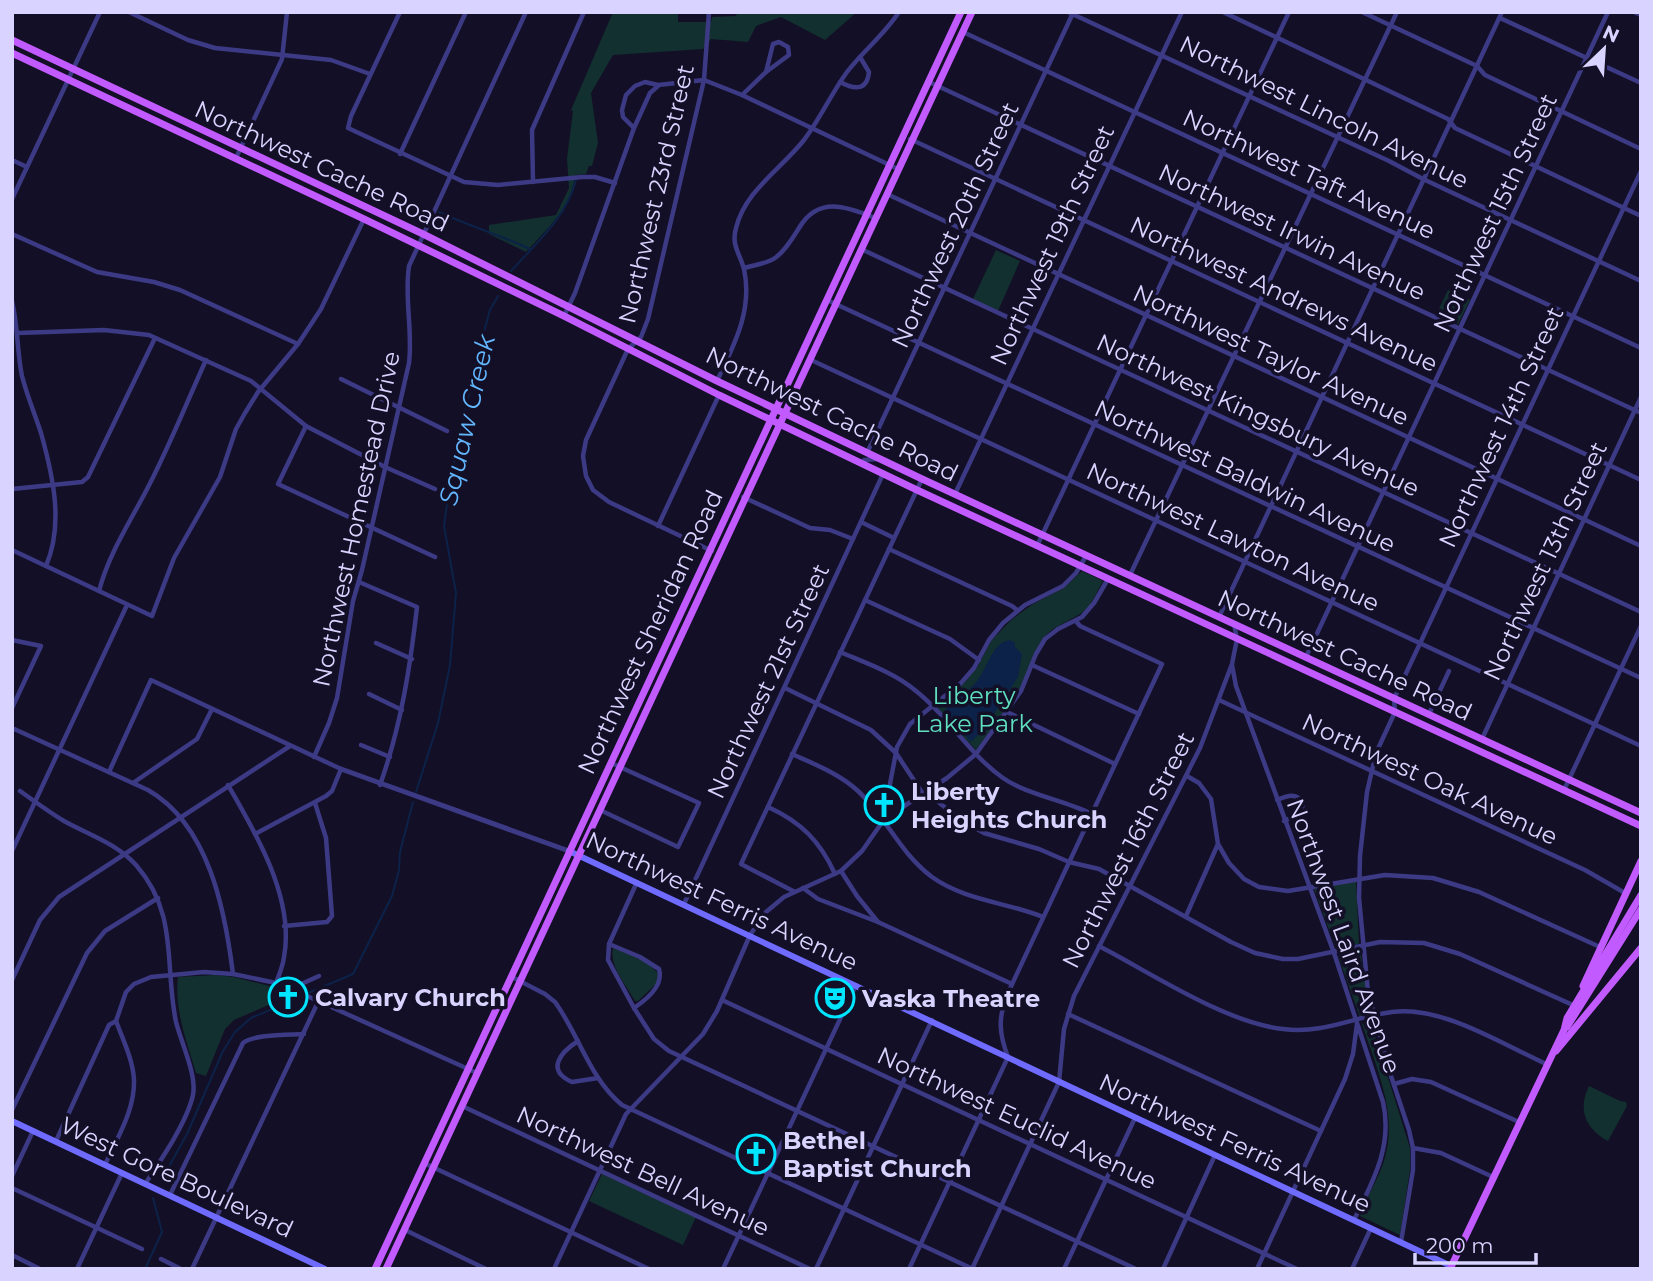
<svg xmlns="http://www.w3.org/2000/svg" width="1653" height="1281" viewBox="0 0 1653 1281" font-family="Montserrat,sans-serif">
	<rect width="100%" height="100%" fill="#130f26"/>
	<!-- green -->
	<g fill="#12302f">
		<path d="M 613,12 L 678,12 L 678,22 L 711,22 L 712,17 L 736,16 L 737,12 L 857,12 L 825,40 L 781,17 L 756,26 L 748,42 L 711,39 L 703,49 L 613,55 L 591,93 L 598,143 L 592,166 L 589,166 L 586,174 L 575,175 C 572,207 547,229 526,252 L 489,234 L 489,225 L 556,215 L 569,188 L 567,159 L 573,111 L 571,110 Z"/>
		<polygon points="996,250 1020,261 998,311 973,299"/>
		<polygon points="1448,290 1470,300 1458,324 1436,315"/>
		<polygon points="1082,571 1103,581 1090,605 1082,613 1053,629 1045,636 1038,647 1022,686 976,750 935,706 964,683 978,666 991,641 1011,620 1033,604 1064,588"/>
		<polygon points="1356,881 1359,944 1336,949 1314,889"/>
		<path d="M 613,948 C 629,955 649,960 659,975 L 657,983 L 638,1001 L 635,1001 C 626,985 609,966 613,948 Z"/>
		<polygon points="1360,949 1370,1013 1360,1017 1338,956"/>
		<path d="M 215,975 L 234,977 L 277,988 L 278,1001 L 234,1020 L 225,1029 L 206,1076 L 196,1073 C 187,1042 174,1010 178,977 Z"/>
		<path d="M 1370,1020 L 1410,1148 L 1410,1170 L 1400,1235 L 1360,1216 C 1366,1197 1378,1180 1384,1161 C 1399,1115 1376,1067 1362,1024 Z"/>
		<path d="M 1589,1086 L 1620,1101 L 1626,1102 L 1627,1106 L 1608,1141 C 1586,1129 1577,1110 1589,1086 Z"/>
		<polygon points="602,1174 696,1217 683,1245 589,1201"/>
	</g>
	<!-- water -->
	<path fill="#0c2248" d="M 1010,640 L 1015,643 L 1015,647 L 1022,654 L 1018,677 L 985,728 L 971,742 L 944,711 C 955,701 967,693 977,681 C 987,669 992,642 1010,640 Z"/>
	<g fill="none" stroke-linecap="round" stroke-linejoin="round">
		<!-- stream -->
		<g stroke="#0c2248" stroke-width="2">
			<path d="M 439,212 C 469,226 500,235 530,249"/>
			<path d="M 511,271 C 536,243 566,218 576,180"/>
			<polyline points="416,792 438,723 450,665 456,593 444,526 450,482 476,361 490,310 498,296"/>
			<polyline points="308,993 353,974 392,896 399,870 400,852 413,802"/>
			<polyline points="161,1181 187,1134 223,1051 235,1032 251,1018 303,996"/>
			<polyline points="145,1269 162,1232 153,1198"/>
		</g>
		<!-- minor -->
		<g stroke="#3d3a85" stroke-width="4.5">
			<polyline points="129,12 188,40 215,48 331,60 370,74"/>
			<polyline points="400,12 351,116 348,128 464,182 498,185 582,177 595,177 615,183"/>
			<polyline points="709,12 704,80 648,319 641,337 628,349 586,440 583,456 586,476 593,490 609,502 712,551"/>
			<polyline points="1068,12 1389,161 1423,179 1641,281"/>
			<polyline points="1223,12 1448,119 1455,128 1641,216"/>
			<polyline points="1362,12 1477,66 1485,75 1641,149"/>
			<polyline points="1634,12 1641,15"/>
			<polyline points="1500,18 1641,83"/>
			<polyline points="963,32 1641,348"/>
			<polygon points="779,42 788,47 789,55 766,72 773,44"/>
			<path d="M 840,82 C 853,89 867,92 869,72 L 860,57"/>
			<polyline points="929,82 1641,413"/>
			<polyline points="742,95 766,72"/>
			<polyline points="634,128 623,117 622,110 626,95 635,86 645,82 658,85 704,80 742,95 898,169"/>
			<polyline points="910,139 1641,480"/>
			<polyline points="400,154 466,12"/>
			<polyline points="236,158 282,59 287,12"/>
			<polyline points="12,160 27,167"/>
			<polyline points="533,182 532,130 584,12"/>
			<polyline points="887,194 1641,546"/>
			<polyline points="12,199 100,12"/>
			<polyline points="12,234 97,272 154,282 180,290 298,344"/>
			<polyline points="861,249 1641,612"/>
			<path d="M 744,268 C 753,265 767,264 775,258 C 785,251 792,239 799,228 C 818,196 846,206 875,218"/>
			<polyline points="827,300 1641,678"/>
			<path d="M 12,301 C 18,326 17,352 22,376 C 27,396 35,414 41,433 C 53,476 64,524 46,566"/>
			<polyline points="564,316 575,293 634,128 650,93 658,86"/>
			<polyline points="18,333 104,330 149,335 251,381 306,426 385,467 435,489"/>
			<polyline points="811,360 1641,746"/>
			<polyline points="341,379 447,431"/>
			<path d="M 717,381 C 734,345 753,310 744,269 C 740,254 731,245 736,228 C 745,191 781,169 804,140 C 820,119 831,94 847,72 C 863,51 884,35 899,12"/>
			<polyline points="306,426 278,484 435,557"/>
			<polyline points="867,453 1073,13"/>
			<polyline points="862,463 864,460 877,459"/>
			<polyline points="12,489 82,482 88,477 155,338"/>
			<polyline points="955,494 1182,12"/>
			<polyline points="743,497 810,528 830,530 853,539"/>
			<polyline points="861,522 894,538"/>
			<polyline points="658,526 719,395"/>
			<polyline points="1037,546 1289,12"/>
			<polyline points="889,549 1012,606 1017,610"/>
			<polyline points="12,550 152,616 174,558 220,477 236,429 245,413 258,392 298,344 321,309 364,219"/>
			<polyline points="1130,575 1397,12"/>
			<path d="M 359,582 L 417,607 C 410,668 401,726 380,785"/>
			<path d="M 99,591 C 108,556 128,525 145,493 C 168,450 186,404 206,360"/>
			<polyline points="865,600 950,639 979,660"/>
			<polyline points="1219,617 1502,12"/>
			<polyline points="12,640 41,646 12,708"/>
			<polyline points="376,643 412,659"/>
			<path d="M 840,652 C 866,663 895,673 916,691 C 948,716 969,754 1003,778 C 1027,795 1064,800 1092,814"/>
			<polyline points="1306,657 1608,12"/>
			<polyline points="1032,665 1139,714"/>
			<path d="M 1232,665 L 1236,686 L 1334,953 L 1383,1102 C 1393,1146 1373,1181 1354,1220"/>
			<polyline points="785,688 871,730 896,753 923,794"/>
			<polyline points="369,694 402,710"/>
			<polyline points="1219,700 1585,870 1625,893"/>
			<polyline points="1007,712 1115,764"/>
			<polyline points="1429,714 1449,671"/>
			<path d="M 12,728 L 148,790 C 209,825 225,910 233,974"/>
			<polyline points="1482,739 1641,397"/>
			<polyline points="361,745 390,757"/>
			<path d="M 792,754 C 814,764 840,774 858,791 C 887,818 899,852 932,877 C 966,901 1006,902 1043,917"/>
			<path d="M 314,757 L 329,723 L 337,698 L 353,601 L 362,570 L 409,363 C 413,330 404,298 409,266 L 526,12"/>
			<polyline points="109,772 151,680 341,769 332,791 326,796 255,834"/>
			<polyline points="1187,776 1199,783 1211,799 1218,844 1229,863 1244,879 1259,887 1288,891 1385,875 1433,878 1479,892 1600,947"/>
			<polyline points="133,783 197,739 212,709"/>
			<path d="M 228,785 C 256,833 295,899 284,957 C 283,966 279,975 276,983"/>
			<polyline points="1564,790 1641,626"/>
			<path d="M 20,791 C 34,801 49,812 64,821 C 89,835 116,843 136,865 C 179,914 164,965 176,1022 C 181,1042 197,1075 193,1095 C 187,1122 161,1160 145,1184"/>
			<polyline points="926,792 958,818 984,833 1039,849 1069,862 1099,869 1231,942 1255,953 1283,959 1298,959 1380,942 1424,943 1460,954 1575,1006"/>
			<path d="M 1277,800 C 1287,796 1296,792 1303,803 L 1301,813 L 1284,821"/>
			<path d="M 768,807 C 801,822 820,841 835,874"/>
			<polyline points="600,810 678,847 699,803 611,763"/>
			<polyline points="883,820 947,778 976,754 1021,691 1036,654 1045,639 1058,629 1082,617 1094,603 1108,579"/>
			<polyline points="12,851 127,605"/>
			<polyline points="841,871 857,896 878,922 1012,984"/>
			<polyline points="637,882 609,944 608,960 634,1008 654,1039 669,1051 1136,1269"/>
			<polyline points="803,888 818,899 878,922"/>
			<polyline points="793,891 741,864 922,479"/>
			<polyline points="684,904 883,474"/>
			<polyline points="1186,916 1218,844"/>
			<polyline points="284,926 327,922 332,916 326,838 315,803"/>
			<path d="M 609,944 L 640,957 L 659,969 C 664,985 646,1000 634,1008"/>
			<path d="M 1099,946 C 1151,973 1226,1023 1283,1029 C 1325,1034 1352,1017 1392,1012 C 1441,1005 1502,1044 1546,1064"/>
			<path d="M 512,977 L 545,994 L 555,1002 C 579,1035 590,1079 622,1105 L 973,1269"/>
			<polyline points="12,980 40,920 59,897 290,746"/>
			<polyline points="296,991 299,985 319,976"/>
			<polyline points="722,1000 1297,1269"/>
			<polyline points="1068,1014 1321,1131"/>
			<path d="M 578,1041 C 561,1052 545,1070 572,1082 L 598,1078"/>
			<polyline points="1394,1084 1412,1079 1431,1082 1519,1122"/>
			<polyline points="462,1106 810,1269"/>
			<polyline points="12,1110 87,953 105,931 158,898"/>
			<polyline points="56,1141 109,1025 116,1021 126,992 134,984 151,977 204,972 233,974 276,983 296,991 477,1073"/>
			<polyline points="1413,1148 1441,1153 1493,1177"/>
			<polyline points="424,1163 649,1269"/>
			<path d="M 105,1165 C 117,1138 135,1110 134,1080 C 133,1060 123,1040 116,1021"/>
			<polyline points="12,1176 33,1131"/>
			<polyline points="12,1188 142,1249"/>
			<path d="M 170,1195 L 243,1043 C 254,1034 288,1035 304,1034"/>
			<polyline points="405,1230 486,1269"/>
			<polyline points="1401,1242 1413,1170 1413,1148 1409,1130 1390,1073 1368,992 1359,898 1360,856 1367,792 1376,753 1395,712 1394,699 1641,171"/>
			<polyline points="12,1255 40,1269"/>
			<polyline points="161,1259 181,1269"/>
			<polyline points="77,1269 122,1173"/>
			<polyline points="192,1269 318,1002"/>
			<polyline points="554,1269 626,1114 703,1034 717,1011 750,935 766,912 784,897 841,871 862,851 883,821 897,747 910,724 961,683 974,668 989,640 1003,623 1025,605 1063,586 1076,573 1086,556"/>
			<polyline points="723,1269 856,985"/>
			<polyline points="816,1269 932,1020"/>
			<path d="M 909,1269 L 1008,1057 C 999,1034 998,1018 1007,995 L 1162,664 L 1080,626 L 1076,621"/>
			<polyline points="972,1269 1059,1082 1064,1029 1074,996 1200,748 1232,664 1237,639 1234,624"/>
			<polyline points="1064,1269 1135,1118"/>
			<polyline points="1163,1269 1215,1155"/>
			<polyline points="1257,1269 1345,1079 1353,1054 1357,1024"/>
			<polyline points="1352,1269 1371,1228"/>
		</g>
		<!-- tertiary -->
		<polyline stroke="#3d3a85" stroke-width="5" points="341,769 569,851"/>
		<!-- secondary -->
		<g stroke="#6f6bff" stroke-width="6">
			<polyline points="569,851 1451,1266"/>
			<polyline points="12,1121 325,1269"/>
		</g>
		<!-- primary -->
		<g stroke="#c25bff" stroke-width="7">
			<polyline points="12,40 423,234 717,381 920,478 1641,813"/>
			<polyline points="12,53 364,219 564,316 719,395 917,490 1641,826"/>
			<polyline points="1583,986 1641,861"/>
			<polyline points="1567,1027 1641,909"/>
			<polyline points="1556,1051 1641,948"/>
			<polyline points="375,1269 961,12"/>
			<polyline points="386,1269 972,12"/>
			<polyline points="1450,1269 1564,1030 1567,1018 1641,895"/>
		</g>
	</g>
	<!-- icons -->
	<defs>
		<symbol id="church-ring" viewBox="-11 -11 22 22"><circle r="9.5" fill="#130f26" stroke="#00e5ff" stroke-width="1.5"/><path d="M-1.2-6h2.4v3.5h3.3v2.4h-3.3V6h-2.4V-.1h-3.3v-2.4h3.3Z" fill="#00e5ff"/></symbol>
		<symbol id="theatre-ring" viewBox="-11 -11 22 22"><circle r="9.5" fill="#130f26" stroke="#00e5ff" stroke-width="1.5"/><path d="M-5-5.5Q0-4 5-5.5V0Q5 5 0 6Q-5 5-5 0ZM-3.3-2.5H-1v1.5H-3.3ZM1-2.5H3.3v1.5H1ZM-2.8 1Q0 5.5 2.8 1Z" fill="#00e5ff"/></symbol>
	</defs>
	<g fill-rule="evenodd">
		<use href="#church-ring" x="862" y="783" width="44" height="44"/>
		<use href="#church-ring" x="266" y="975" width="44" height="44"/>
		<use href="#theatre-ring" x="813" y="976" width="44" height="44"/>
		<use href="#church-ring" x="734" y="1132" width="44" height="44"/>
	</g>
	<g text-anchor="middle" dominant-baseline="central" stroke-width="7" stroke-linejoin="round" paint-order="stroke">
		<!-- street labels -->
		<g font-size="24" fill="#d9d4ff" stroke="#130f26">
			<text transform="translate(1324 112) rotate(26)">Northwest Lincoln Avenue</text>
			<text transform="translate(322 166) rotate(25)">Northwest Cache Road</text>
			<text transform="translate(1309 174) rotate(25)">Northwest Taft Avenue</text>
			<text transform="translate(656 194) rotate(-77)">Northwest 23rd Street</text>
			<text transform="translate(1495 213) rotate(-65)">Northwest 15th Street</text>
			<text transform="translate(955 225) rotate(-65)">Northwest 20th Street</text>
			<text transform="translate(1292 232) rotate(25)">Northwest Irwin Avenue</text>
			<text transform="translate(1052 245) rotate(-65)">Northwest 19th Street</text>
			<text transform="translate(1284 294) rotate(25)">Northwest Andrews Avenue</text>
			<text transform="translate(1271 355) rotate(25)">Northwest Taylor Avenue</text>
			<text transform="translate(832 414) rotate(26)">Northwest Cache Road</text>
			<text transform="translate(1258 415) rotate(25)">Northwest Kingsbury Avenue</text>
			<text transform="translate(1501 427) rotate(-65)">Northwest 14th Street</text>
			<text transform="translate(1245 476) rotate(25)">Northwest Baldwin Avenue</text>
			<text transform="translate(356 519) rotate(-78)">Northwest Homestead Drive</text>
			<text transform="translate(1233 537) rotate(25)">Northwest Lawton Avenue</text>
			<text transform="translate(1545 561) rotate(-65)">Northwest 13th Street</text>
			<text transform="translate(650 632) rotate(-65)">Northwest Sheridan Road</text>
			<text transform="translate(1345 655) rotate(25)">Northwest Cache Road</text>
			<text transform="translate(768 681) rotate(-65)">Northwest 21st Street</text>
			<text transform="translate(1430 779) rotate(25)">Northwest Oak Avenue</text>
			<text transform="translate(1128 850) rotate(-63)">Northwest 16th Street</text>
			<text transform="translate(722 901) rotate(25)">Northwest Ferris Avenue</text>
			<text transform="translate(1344 936) rotate(70)">Northwest Laird Avenue</text>
			<text transform="translate(1017 1118) rotate(25)">Northwest Euclid Avenue</text>
			<text transform="translate(1235 1143) rotate(25)">Northwest Ferris Avenue</text>
			<text transform="translate(643 1171) rotate(25)">Northwest Bell Avenue</text>
			<text transform="translate(177 1177) rotate(25)">West Gore Boulevard</text>
		</g>
		<!-- park labels -->
		<g font-size="24" fill="#5fe0c0" stroke="#130f26">
			<text x="974" y="695">Liberty<tspan x="974" dy="28">Lake Park</tspan></text>
		</g>
		<!-- poi labels -->
		<g font-size="24" font-weight="bold" fill="#d9d4ff" stroke="#130f26" text-anchor="start">
			<text x="911" y="791">Liberty<tspan x="911" dy="28">Heights Church</tspan></text>
			<text x="315" y="997">Calvary Church</text>
			<text x="862" y="998">Vaska Theatre</text>
			<text x="783" y="1140">Bethel<tspan x="783" dy="28">Baptist Church</tspan></text>
		</g>
		<!-- water labels -->
		<g font-size="26" font-style="italic" fill="#62b6ff" stroke="#130f26">
			<text transform="translate(467 420) rotate(-77)">Squaw Creek</text>
		</g>
	</g>
	<!-- border -->
	<rect width="1653" height="1281" fill="none" stroke="#d9d4ff" stroke-width="28"/>
	<!-- north arrow -->
	<g transform="translate(1604 49) rotate(25)" stroke="#130f26" stroke-width="5" paint-order="stroke">
	<path d="M0-5L12 26L0 18L-12 26Z" fill="#d9d4ff"/>
	<text y="-10" font-size="19" font-weight="bold" text-anchor="middle" fill="#d9d4ff">N</text>
	</g>
	<!-- scale -->
	<path d="M1415 1253v10h121v-10" fill="none" stroke="#d9d4ff" stroke-width="3.5"/>
	<text x="1426" y="1253" font-size="21" fill="#d9d4ff" stroke="#130f26" stroke-width="5" paint-order="stroke">200 m</text>
</svg>
